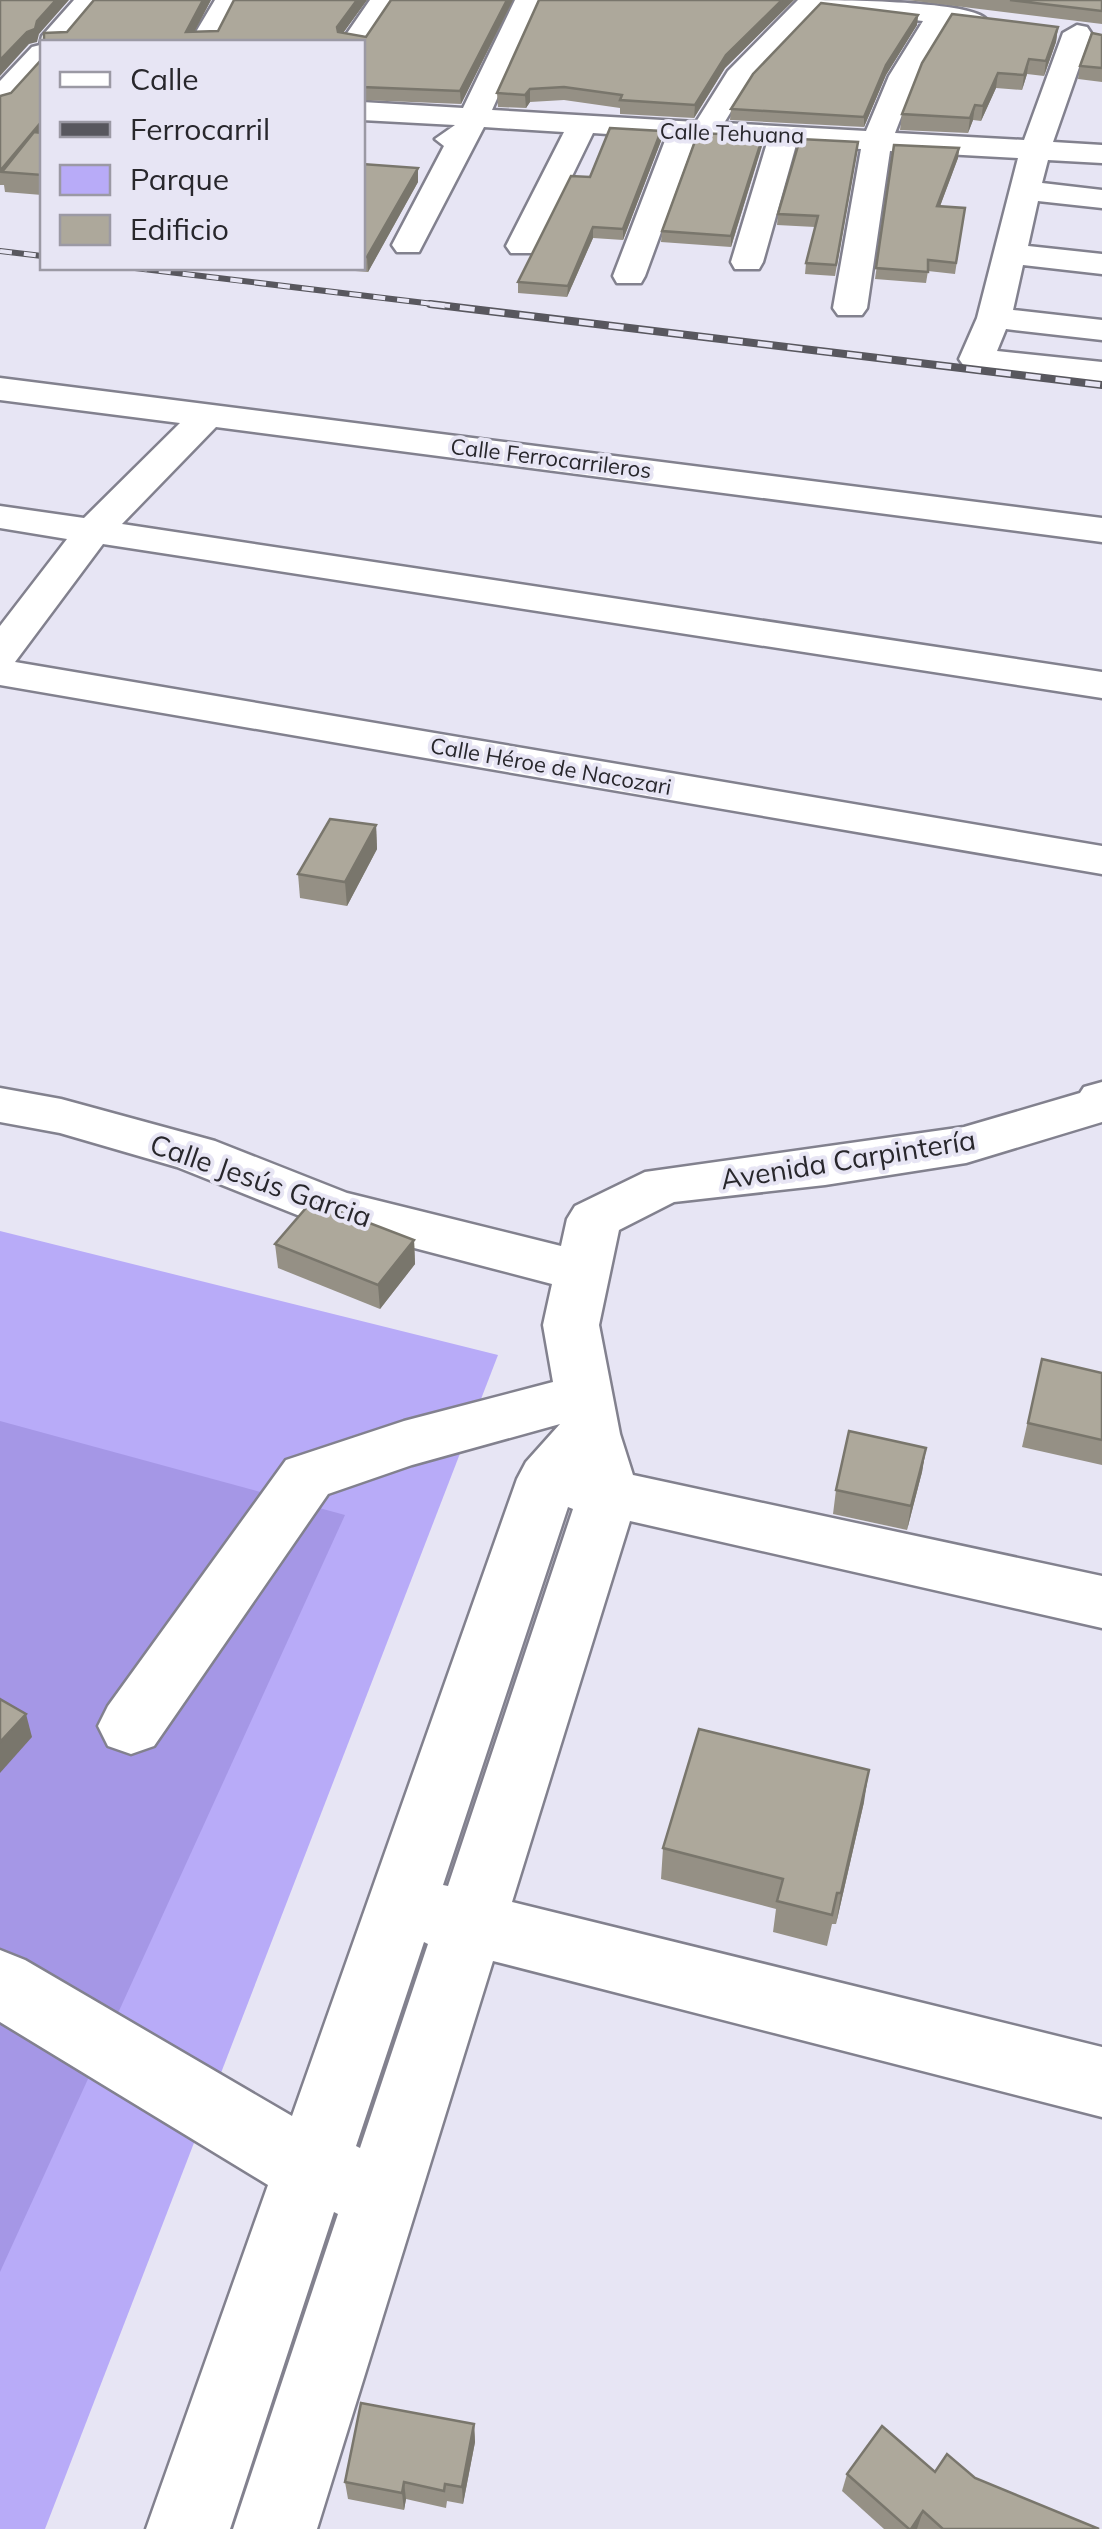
<svg xmlns="http://www.w3.org/2000/svg" width="1102" height="2529" viewBox="0 0 1102 2529" font-family="Mulish,sans-serif">
	<rect width="100%" height="100%" fill="#e7e5f4"/>
	<!-- green -->
	<polygon fill="#b8abf8" points="0,1231 498,1355 45,2529 0,2529"/>
	<!-- forest -->
	<polygon fill="#a597e6" points="0,1421 345,1515 0,2272"/>
	<g fill="none" stroke-linecap="round" stroke-linejoin="round">
		<defs>
			<g id="minor">
				<polygon points="74,0 102,0 66,42 42,42 42,69 10,104 0,107 0,81 32,47 40,45 42,36"/>
				<polygon points="215,0 241,0 216,42 190,42"/>
				<polygon points="370,0 396,0 364,48 362,42 341,42"/>
				<path d="M 515,0 L 541,0 L 492,110 L 696,122 L 728,71 L 798,0 C 829,0 969,0 986,19 L 972,27 L 948,24 L 917,76 L 895,133 L 1024,140 L 1063,33 L 1077,25 L 1087,27 L 1091,33 L 1053,142 L 1102,145 L 1102,163 L 1048,160 L 1042,183 L 1102,190 L 1102,208 L 1038,201 L 1028,246 L 1102,254 L 1102,274 L 1023,265 L 1013,310 L 1102,320 L 1102,340 L 1006,329 L 997,351 L 1102,362 L 1102,384 L 976,369 L 964,366 L 959,359 L 977,318 L 1018,158 L 890,151 L 867,308 L 862,315 L 838,315 L 833,308 L 861,149 L 796,145 L 763,262 L 759,269 L 735,269 L 731,262 L 767,143 L 695,139 L 645,276 L 641,283 L 617,283 L 613,276 L 666,138 L 593,133 L 538,246 L 533,253 L 511,253 L 506,246 L 564,132 L 484,127 L 419,252 L 397,252 L 392,245 L 444,146 L 435,139 L 455,125 L 362,120 L 362,102 L 463,108 ZM 819,9 L 923,21 L 889,76 L 866,131 L 724,123 L 749,82 Z"/>
				<polygon points="0,378 1102,518 1102,542 216,427 122,524 1102,672 1102,698 103,544 15,662 1102,846 1102,874 0,685 0,626 67,539 0,528 0,506 84,518 180,423 0,400"/>
				<path d="M 1102,1082 L 1102,1122 L 966,1163 L 825,1185 L 674,1202 L 619,1230 L 599,1325 L 620,1434 L 633,1475 L 1102,1576 L 1102,1628 L 630,1521 L 512,1902 L 1102,2047 L 1102,2117 L 493,1961 L 317,2529 L 233,2529 L 338,2214 L 334,2212 L 230,2529 L 146,2529 L 268,2185 L 0,2022 L 0,1950 L 25,1960 L 292,2116 L 517,1479 L 526,1462 L 560,1424 L 412,1465 L 328,1494 L 154,1746 L 131,1754 L 108,1746 L 98,1726 L 108,1706 L 286,1460 L 404,1421 L 553,1382 L 543,1325 L 552,1284 L 315,1222 L 177,1167 L 60,1133 L 0,1122 L 0,1088 L 61,1099 L 215,1141 L 347,1193 L 561,1246 L 567,1219 L 575,1206 L 645,1172 L 964,1127 L 1080,1093 L 1084,1087 ZM 568,1507 L 573,1509 L 448,1886 L 443,1885 ZM 424,1942 L 428,1944 L 360,2148 L 356,2146 Z"/>
			</g>
		</defs>
		<!-- minor casing -->
		<use href="#minor" stroke="#82818e" stroke-width="5"/>
		<!-- minor -->
		<use href="#minor" fill="#fff" fill-rule="evenodd"/>
		<defs>
			<g id="rail-far1">
				<polyline points="0,251 42,256"/>
				<polyline points="135,268 450,306"/>
			</g>
			<polyline id="rail" points="430,304 1102,385"/>
		</defs>
		<!-- rail-far1 casing -->
		<use href="#rail-far1" stroke="#58575e" stroke-width="6"/>
		<!-- rail casing -->
		<use href="#rail" stroke="#58575e" stroke-width="8"/>
		<!-- rail-far1 -->
		<use href="#rail-far1" stroke="#e7e5f4" stroke-width="4" stroke-dasharray="12" stroke-linecap="butt"/>
		<!-- rail -->
		<use href="#rail" stroke="#e7e5f4" stroke-width="5" stroke-dasharray="15" stroke-linecap="butt"/>
	</g>
	<!-- wall -->
	<g fill="#959085">
		<polygon points="211,0 194,32 218,31 234,0 367,0 343,33 366,37 513,0 461,104 362,100 362,42 67,32"/>
		<polygon points="539,0 794,0 725,68 694,118 620,114 620,108 564,100 530,102 526,108 498,107 497,93"/>
		<polygon points="907,0 1102,0 1102,24"/>
		<polygon points="918,15 917,25 886,75 864,127 730,120 731,109"/>
		<polygon points="1058,27 1056,42 1044,76 1027,74 1022,90 996,88 981,121 973,120 968,133 900,130 902,114"/>
		<polygon points="1102,35 1102,82 1078,79 1080,66"/>
		<polygon points="42,59 42,195 5,192 4,185 0,185 0,96 11,93"/>
		<polygon points="661,131 661,141 623,240 593,238 567,297 518,293 518,282 590,177"/>
		<polygon points="894,145 959,148 958,158 940,206 965,208 955,274 928,271 926,283 875,279"/>
		<polygon points="762,146 731,247 661,242 662,231"/>
		<polygon points="857,152 835,276 805,274 806,263 815,227 777,225 778,214"/>
		<polygon points="362,164 418,182 368,272 317,268 362,268"/>
		<polygon points="376,825 377,849 347,906 300,898 298,874"/>
		<polygon points="414,1240 415,1264 380,1309 278,1268 275,1244"/>
		<polygon points="1042,1359 1102,1373 1102,1465 1022,1447"/>
		<polygon points="926,1448 922,1472 907,1530 833,1514 836,1490"/>
		<polygon points="864,1802 836,1924 832,1924 827,1946 773,1932 776,1909 661,1879 663,1848"/>
		<polygon points="474,2424 475,2442 463,2504 447,2501 446,2508 406,2499 404,2510 348,2499 345,2482"/>
		<polygon points="935,2472 975,2478 1099,2529 884,2529 842,2491 847,2474"/>
	</g>
	<!-- shaded-wall -->
	<g fill="#79766c">
		<polygon points="56,0 69,0 39,34 37,42 29,44 0,76 0,60"/>
		<polygon points="203,0 211,0 189,42 186,32"/>
		<polygon points="357,0 367,0 338,40 337,27"/>
		<polygon points="507,0 513,0 461,104 460,91"/>
		<polygon points="782,0 794,0 725,68 694,118 695,105 726,55"/>
		<polygon points="918,15 917,25 886,75 864,127 864,117 886,65"/>
		<polygon points="1058,27 1056,42 1044,76 1046,61"/>
		<polygon points="1029,59 1027,74 1022,90 1024,75"/>
		<polygon points="998,73 996,88 981,121 983,106"/>
		<polygon points="530,89 530,102 526,108 525,95"/>
		<polygon points="975,105 973,120 968,133 970,118"/>
		<polygon points="42,121 42,137 2,172"/>
		<polygon points="661,131 661,141 623,240 623,229"/>
		<polygon points="763,136 762,146 731,247 731,236"/>
		<polygon points="959,148 958,158 936,217 937,206"/>
		<polygon points="418,168 418,182 368,272 367,257"/>
		<polygon points="593,227 593,238 567,297 568,286"/>
		<polygon points="376,825 377,849 347,906 345,882"/>
		<polygon points="414,1240 415,1264 380,1309 378,1285"/>
		<polygon points="926,1448 922,1472 907,1530 911,1506"/>
		<polygon points="26,1714 32,1737 0,1773 0,1742"/>
		<polygon points="869,1770 864,1802 836,1924 841,1893"/>
		<polygon points="474,2424 475,2442 463,2504 462,2487"/>
		<polygon points="404,2482 406,2499 404,2510 402,2493"/>
		<polygon points="923,2511 917,2529 911,2529"/>
	</g>
	<!-- building -->
	<g fill="#ada89b" stroke="#79766c" stroke-width="2.5">
		<polygon points="0,0 56,0 37,21 35,29 27,32 0,60"/>
		<polygon points="94,0 203,0 186,32 218,31 234,0 357,0 337,27 338,32 366,37 391,0 507,0 460,91 362,87 362,42 44,42 44,33 67,32"/>
		<polygon points="539,0 782,0 726,55 695,105 620,100 622,95 564,87 530,89 525,95 497,93"/>
		<polygon points="1010,0 1102,0 1102,11"/>
		<polygon points="821,3 918,15 886,65 864,117 731,109 753,74"/>
		<polygon points="952,14 1058,27 1046,61 1029,59 1024,75 998,73 983,106 975,105 970,118 902,114 922,63"/>
		<polygon points="1092,33 1102,35 1102,68 1080,66"/>
		<polygon points="42,59 42,121 0,171 0,96 11,93"/>
		<polygon points="610,128 661,131 623,229 593,227 568,286 518,282 571,176 590,177"/>
		<polygon points="34,132 42,133 42,175 2,172"/>
		<polygon points="698,133 763,136 731,236 662,231"/>
		<polygon points="800,139 858,142 836,265 806,263 818,216 778,214"/>
		<polygon points="894,145 959,148 937,206 965,208 956,263 928,260 928,272 876,268"/>
		<polygon points="362,164 418,168 367,257 362,257"/>
		<polygon points="330,819 376,825 345,882 298,874"/>
		<polygon points="312,1201 414,1240 378,1285 275,1244"/>
		<polygon points="1042,1359 1102,1373 1102,1440 1028,1423"/>
		<polygon points="849,1431 926,1448 911,1506 836,1490"/>
		<polygon points="0,1699 26,1714 0,1742"/>
		<polygon points="699,1729 869,1770 841,1893 837,1893 832,1915 777,1901 783,1879 663,1848"/>
		<polygon points="361,2403 474,2424 462,2487 445,2484 444,2491 404,2482 402,2493 345,2482"/>
		<polygon points="882,2426 935,2472 947,2454 975,2478 1099,2529 943,2529 923,2511 911,2529 909,2529 847,2474"/>
	</g>
	<g text-anchor="middle" dominant-baseline="central" stroke-width="8" stroke-linejoin="round" paint-order="stroke">
		<!-- far-street labels -->
		<g font-size="22" fill="#28272c" stroke="#e7e5f4">
			<text transform="translate(732 133) rotate(2)">Calle Tehuana</text>
			<text transform="translate(551 458) rotate(7)">Calle Ferrocarrileros</text>
			<text transform="translate(551 766) rotate(10)">Calle Héroe de Nacozari</text>
		</g>
		<!-- street labels -->
		<g font-size="28" fill="#28272c" stroke="#e7e5f4">
			<text transform="translate(848 1159) rotate(-9)">Avenida Carpintería</text>
			<text transform="translate(261 1180) rotate(19)">Calle Jesús Garcia</text>
		</g>
	</g>
	<!-- legend -->
	<rect x="40" y="40" width="325" height="230" fill="#e7e5f4" stroke="#9b99a4" stroke-width="2.5"/>
	<rect x="60" y="72" width="50" height="15" fill="#ffffff" stroke="#9b99a4" stroke-width="2.5"/>
	<text x="130" y="90" font-size="30" fill="#28272c">Calle</text>
	<rect x="60" y="122" width="50" height="15" fill="#58575e" stroke="#9b99a4" stroke-width="2.5"/>
	<text x="130" y="140" font-size="30" fill="#28272c">Ferrocarril</text>
	<rect x="60" y="165" width="50" height="30" fill="#b8abf8" stroke="#9b99a4" stroke-width="2.5"/>
	<text x="130" y="190" font-size="30" fill="#28272c">Parque</text>
	<rect x="60" y="215" width="50" height="30" fill="#ada89b" stroke="#9b99a4" stroke-width="2.5"/>
	<text x="130" y="240" font-size="30" fill="#28272c">Edificio</text>
</svg>
